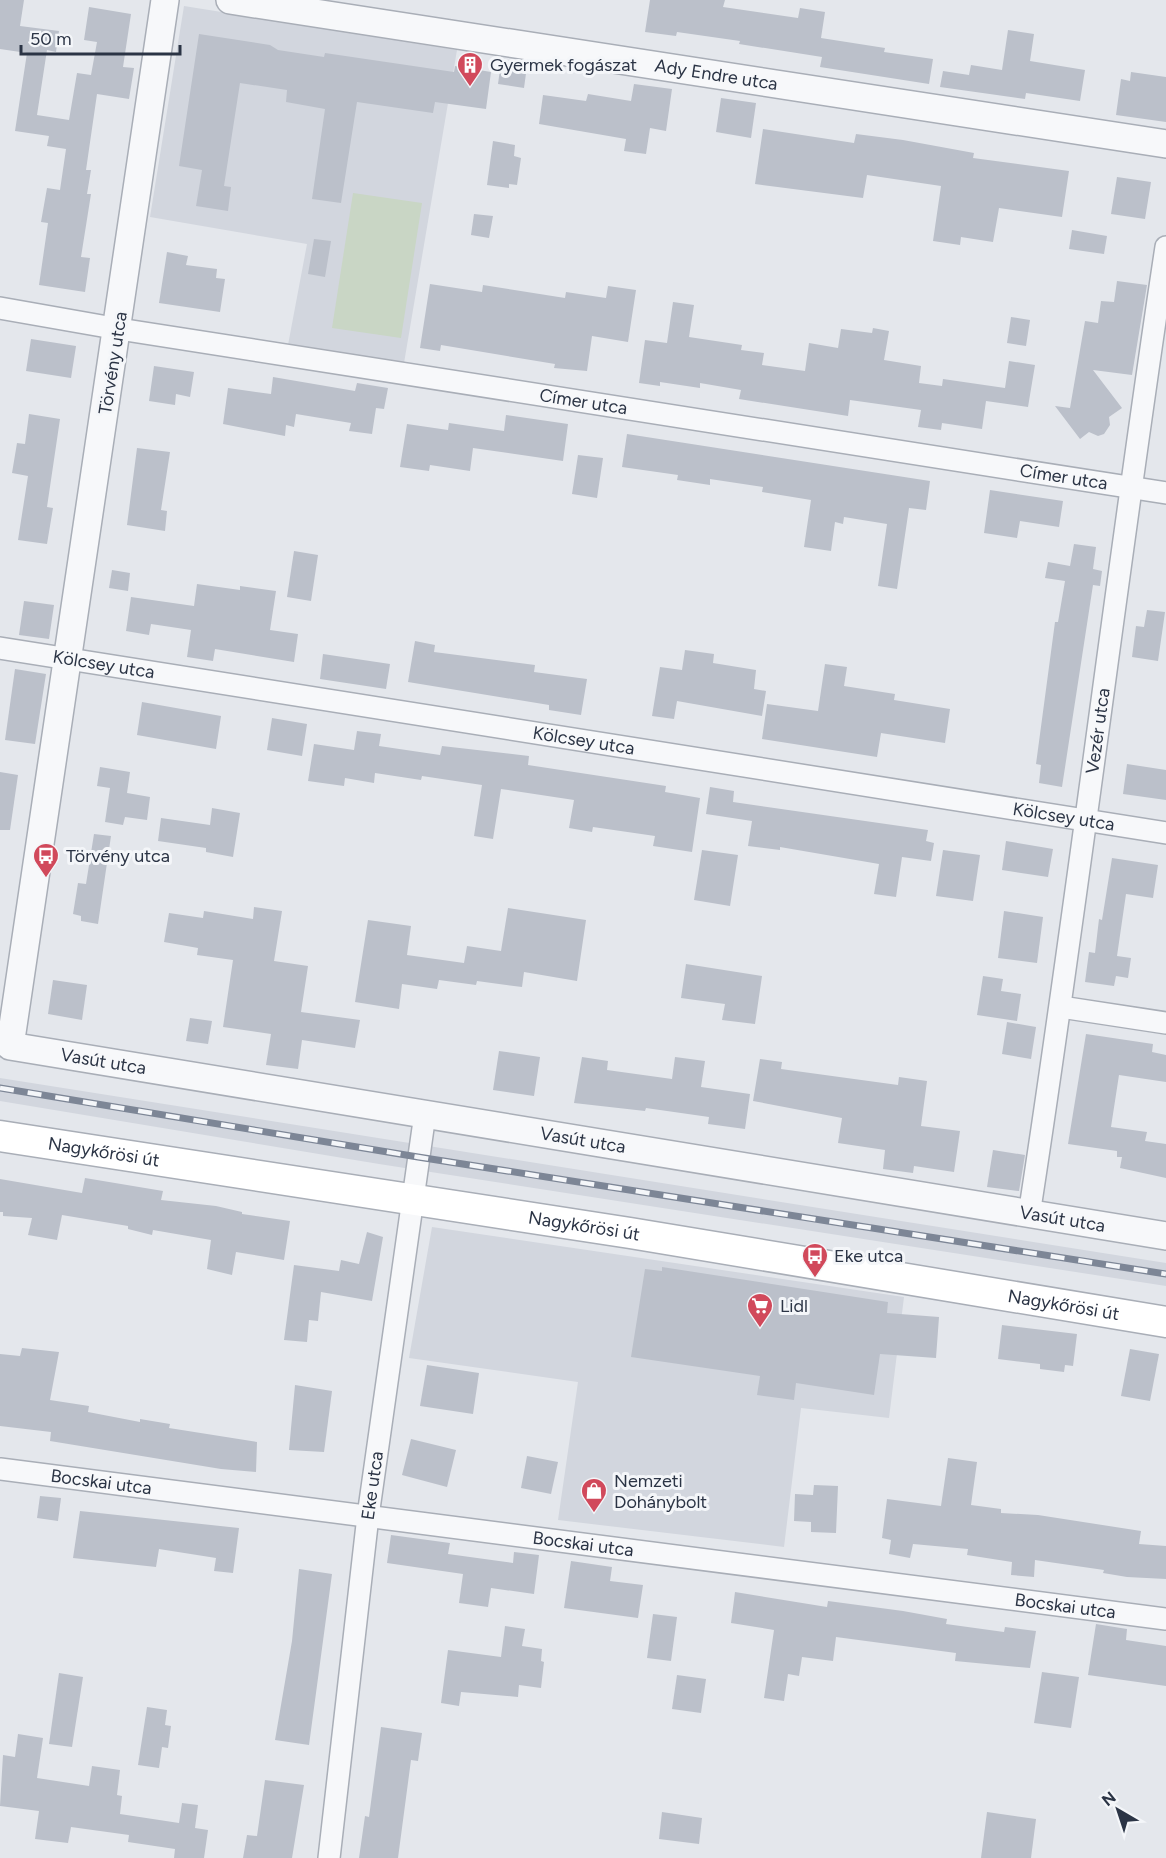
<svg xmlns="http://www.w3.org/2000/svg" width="1166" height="1858" viewBox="0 0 1166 1858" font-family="Figtree,sans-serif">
	<rect width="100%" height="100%" fill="#e4e7ec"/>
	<!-- built -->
	<g fill="#d2d6de">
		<polygon points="184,6 457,50 404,363 288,345 307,244 150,217"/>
		<polygon points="0,1078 1166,1263 1166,1286 379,1164 0,1101"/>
		<polygon points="432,1227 904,1297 889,1418 801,1408 784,1547 558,1520 578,1382 409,1358"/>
	</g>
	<!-- green -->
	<polygon fill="#c9d6c5" points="353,193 422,203 401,338 332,328"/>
	<!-- building -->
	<g fill="#bbc0ca">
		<polygon points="0,0 24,0 20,26 59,31 56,52 47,50 37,115 69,120 77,73 91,75 97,42 84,40 89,7 131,14 123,67 134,68 129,99 97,94 86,170 91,170 87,194 91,194 81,257 90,258 85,292 39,285 48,223 41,222 47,188 60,190 66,149 47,146 49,136 15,131 27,53 0,49"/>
		<polygon points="650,0 725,0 723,7 798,18 800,8 825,12 821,38 885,48 884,52 933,59 929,84 820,67 822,57 739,44 740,41 677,32 676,36 645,32"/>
		<polygon points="1008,30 1034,34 1030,61 1085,70 1080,101 1026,93 1025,99 940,87 943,71 969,75 971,65 1002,70"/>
		<polygon points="199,34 270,45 278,50 324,57 325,53 454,72 455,66 491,72 486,109 435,102 433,113 357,102 341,203 312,199 325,109 286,102 287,90 240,83 224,186 231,187 228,211 196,206 202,170 179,166"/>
		<polygon points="501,62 527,66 524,88 498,84"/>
		<polygon points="1131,72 1166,77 1166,122 1116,115 1121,79 1130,81"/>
		<polygon points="634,84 672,89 666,131 650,128 646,154 624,151 626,139 539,124 543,95 586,101 588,94 631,101"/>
		<polygon points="721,98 756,103 751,138 716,132"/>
		<polygon points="763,129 854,143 856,134 903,140 974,153 973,158 1069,171 1062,217 999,208 993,242 961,237 960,245 933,241 941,186 867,175 863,198 755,184"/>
		<polygon points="493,141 515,145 514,156 521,158 517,185 509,184 509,188 487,185"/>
		<polygon points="1117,177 1151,182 1145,219 1111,214"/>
		<polygon points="474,214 493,216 489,238 471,235"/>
		<polygon points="1072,230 1107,236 1104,254 1069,249"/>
		<polygon points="314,239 331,241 325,277 308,274"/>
		<polygon points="167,252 188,256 186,265 217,269 216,278 225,279 220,312 159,303"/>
		<polygon points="1117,281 1147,285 1132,375 1093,370 1122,408 1109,417 1110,425 1104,434 1098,436 1089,432 1080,439 1055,406 1070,408 1085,321 1098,323 1101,301 1114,302"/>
		<polygon points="430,284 482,292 483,285 565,298 566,292 606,298 608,286 636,290 628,342 592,336 587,371 554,368 555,364 441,345 440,351 420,348"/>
		<polygon points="673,302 694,305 689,337 742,345 741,350 764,353 762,365 805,371 809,343 838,348 841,329 872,333 873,328 889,331 884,360 921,366 919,383 942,386 943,379 1005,388 1009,361 1035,365 1028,407 986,401 982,429 942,423 941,430 918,427 921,410 850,400 848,416 739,399 741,390 700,383 700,388 660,382 660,386 639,383 645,340 667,343"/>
		<polygon points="1011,317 1030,320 1026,346 1007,343"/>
		<polygon points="31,339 76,346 71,378 26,371"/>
		<polygon points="154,366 194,372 190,397 176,394 175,405 149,401"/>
		<polygon points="273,377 355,391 357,383 388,388 384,409 376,408 372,434 349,431 351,423 296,414 294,427 286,425 285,436 223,424 228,388 271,394"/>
		<polygon points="29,414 60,419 47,507 53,508 47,544 18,540 28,476 12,473 17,443 25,444"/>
		<polygon points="506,415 568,424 563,461 473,448 470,471 430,465 429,471 400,467 407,424 448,430 449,423 504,431"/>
		<polygon points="627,434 930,481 926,510 909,508 897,589 878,586 887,524 844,517 843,524 835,522 831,551 804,547 811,500 762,492 763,487 710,479 710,485 677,480 678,475 622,467"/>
		<polygon points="137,448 170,452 161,510 167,511 165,531 127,525"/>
		<polygon points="578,455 603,458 597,498 572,494"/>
		<polygon points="990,490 1063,501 1059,527 1020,521 1017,538 984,533"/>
		<polygon points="1074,544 1096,547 1093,569 1102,571 1100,586 1093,585 1062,787 1039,783 1041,765 1036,764 1055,622 1058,622 1065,581 1045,578 1048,562 1070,566"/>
		<polygon points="294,551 318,555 311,601 287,597"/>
		<polygon points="112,570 130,573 128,591 109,588"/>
		<polygon points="197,584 240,590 240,586 276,591 270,630 298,634 294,662 215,649 213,661 187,657 191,630 151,624 149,635 126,631 131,597 194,606"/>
		<polygon points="24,601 54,605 49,639 19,635"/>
		<polygon points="1147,610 1165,612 1158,661 1132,657 1136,626 1144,627"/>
		<polygon points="415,641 435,645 434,652 535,665 534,672 587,679 581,715 549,710 549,705 408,682"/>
		<polygon points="685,650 714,654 713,663 756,670 754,689 766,691 762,716 677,701 674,719 652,716 660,667 682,670"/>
		<polygon points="323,654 390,664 386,689 320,679"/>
		<polygon points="825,664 847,667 844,686 895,694 894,700 950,709 945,743 881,733 877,757 762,739 767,704 818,711"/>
		<polygon points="15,669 46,674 35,744 5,740"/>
		<polygon points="142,702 221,716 216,749 137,735"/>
		<polygon points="272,718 307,724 302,756 267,750"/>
		<polygon points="357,731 381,734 379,746 440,755 442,746 529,756 528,765 666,786 665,792 700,798 692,852 653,846 655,836 593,827 592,832 569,828 574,800 501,789 493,839 474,836 482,785 422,776 421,780 375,773 374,783 345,778 344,786 308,781 314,744 354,750"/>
		<polygon points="1127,764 1166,770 1166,800 1123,794"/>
		<polygon points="100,767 130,772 127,793 150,797 147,820 125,817 123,825 105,822 110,788 97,786"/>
		<polygon points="0,772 18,775 10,830 0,830"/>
		<polygon points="710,787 734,791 733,802 928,830 926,841 934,843 931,861 902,857 896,897 874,894 879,864 780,847 780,850 748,846 752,821 706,814"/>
		<polygon points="212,808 240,813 233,857 206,852 206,848 158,841 161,818 210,825"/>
		<polygon points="94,834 111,836 98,924 81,921 81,916 73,914 78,883 86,884"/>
		<polygon points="1006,841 1053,849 1048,877 1002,870"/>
		<polygon points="702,850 738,855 730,906 694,900"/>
		<polygon points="943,850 980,855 973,901 936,896"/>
		<polygon points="1112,858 1158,865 1153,898 1126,894 1117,956 1131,958 1128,978 1116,976 1114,986 1085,982 1089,952 1095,953 1099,919 1102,920"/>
		<polygon points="254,907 282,911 274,961 308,966 301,1012 360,1020 355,1048 302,1040 298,1069 266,1065 271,1034 223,1027 233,960 197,955 198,948 164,942 169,913 203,918 204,911 253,919"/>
		<polygon points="508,908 586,920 577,981 524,972 522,987 477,981 476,985 439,980 437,989 402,984 399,1009 355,1002 368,920 411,926 407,955 464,963 467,946 501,951"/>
		<polygon points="1004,911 1043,917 1037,963 998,958"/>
		<polygon points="686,964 762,976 755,1024 722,1020 725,1004 681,998"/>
		<polygon points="983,976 1003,979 1001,991 1021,994 1017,1021 977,1015"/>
		<polygon points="53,980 87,985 82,1020 48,1014"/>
		<polygon points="190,1018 212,1021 208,1044 186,1041"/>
		<polygon points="1007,1022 1036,1027 1031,1059 1002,1054"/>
		<polygon points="1086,1034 1153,1044 1152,1052 1166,1055 1166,1082 1119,1075 1111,1127 1147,1132 1145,1141 1166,1144 1166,1178 1120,1168 1122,1157 1117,1157 1117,1151 1068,1144"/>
		<polygon points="499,1051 540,1057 534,1096 493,1090"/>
		<polygon points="582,1057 608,1061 607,1070 672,1079 675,1057 705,1061 701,1087 750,1094 745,1129 708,1124 709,1117 646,1108 645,1111 574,1103"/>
		<polygon points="760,1059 782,1062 781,1069 898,1085 899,1077 927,1081 921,1126 960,1131 954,1172 914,1166 913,1173 883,1169 885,1150 838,1143 842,1118 753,1101"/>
		<polygon points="993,1150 1025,1155 1019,1191 987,1187"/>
		<polygon points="85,1178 163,1191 161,1200 216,1206 242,1212 242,1214 290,1221 284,1260 236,1252 232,1275 207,1269 211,1240 153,1230 152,1235 128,1229 128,1226 62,1215 57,1240 28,1235 32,1218 3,1216 3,1212 0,1212 0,1179 82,1193"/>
		<polygon points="367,1232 383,1237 372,1301 321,1292 318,1321 309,1320 307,1342 284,1340 294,1265 339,1271 341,1260 359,1264"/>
		<polygon points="662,1267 888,1302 887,1313 939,1317 936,1358 880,1354 874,1395 796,1383 794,1400 757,1395 760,1376 631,1357 645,1269 662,1271"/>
		<polygon points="1002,1325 1077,1334 1073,1366 1065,1365 1064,1372 1040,1369 1040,1364 998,1359"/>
		<polygon points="22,1348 59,1352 50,1400 89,1406 88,1412 140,1422 140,1419 170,1424 169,1428 257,1442 256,1472 221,1469 50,1441 51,1432 0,1426 0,1354 20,1356"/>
		<polygon points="1130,1349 1159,1354 1150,1401 1121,1396"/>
		<polygon points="427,1365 479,1373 473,1414 420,1406"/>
		<polygon points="295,1385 332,1391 324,1452 289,1450"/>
		<polygon points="411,1439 456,1450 447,1487 402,1475"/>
		<polygon points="527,1456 558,1462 551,1494 521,1488"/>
		<polygon points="948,1458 977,1462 971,1505 1001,1509 1001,1513 1038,1515 1141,1531 1139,1544 1166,1546 1166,1579 1127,1577 1103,1573 1104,1570 1035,1560 1034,1577 1011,1575 1012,1562 967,1555 968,1549 913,1544 910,1558 889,1554 891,1540 882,1538 887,1499 941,1506"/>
		<polygon points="814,1485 838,1486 836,1533 811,1532 811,1522 794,1521 795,1494 813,1495"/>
		<polygon points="40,1496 61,1498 58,1521 37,1518"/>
		<polygon points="80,1511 239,1528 233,1573 214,1571 216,1558 159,1549 156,1567 73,1558"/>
		<polygon points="391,1535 450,1543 448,1554 513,1563 514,1552 539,1555 534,1594 491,1588 488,1607 459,1603 463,1574 387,1563"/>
		<polygon points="571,1561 612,1567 610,1581 643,1585 638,1618 564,1608"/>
		<polygon points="299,1569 332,1574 309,1745 275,1740 292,1641"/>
		<polygon points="735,1592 827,1607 828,1601 903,1611 947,1619 946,1624 1004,1632 1005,1627 1036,1631 1030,1668 955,1661 956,1653 836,1637 833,1661 802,1657 799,1676 788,1674 784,1701 764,1698 774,1630 731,1623"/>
		<polygon points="653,1614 677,1617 671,1661 647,1658"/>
		<polygon points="1096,1624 1127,1629 1126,1640 1166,1646 1166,1686 1088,1675"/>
		<polygon points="505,1626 525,1629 522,1646 542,1649 541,1661 544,1662 541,1688 519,1685 518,1697 461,1692 459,1706 441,1703 448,1650 501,1657"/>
		<polygon points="1042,1672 1079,1677 1071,1728 1034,1723"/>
		<polygon points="59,1673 83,1677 72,1747 49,1744"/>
		<polygon points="677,1675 706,1679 701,1713 672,1709"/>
		<polygon points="147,1707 167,1710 165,1725 171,1726 168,1748 162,1747 159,1768 138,1765"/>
		<polygon points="381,1727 422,1733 418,1761 411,1760 398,1858 359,1858 365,1816 369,1817"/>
		<polygon points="18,1734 43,1738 37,1778 89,1786 92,1766 120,1770 117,1795 122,1796 120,1814 179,1823 182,1803 198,1805 195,1828 208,1830 204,1858 174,1858 175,1849 128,1842 129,1835 71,1827 68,1843 35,1839 39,1811 0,1806 3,1755 15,1757"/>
		<polygon points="265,1780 304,1785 292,1858 243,1858 247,1835 257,1836"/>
		<polygon points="662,1812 702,1818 699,1844 659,1839"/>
		<polygon points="987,1812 1036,1819 1031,1858 981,1858"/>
	</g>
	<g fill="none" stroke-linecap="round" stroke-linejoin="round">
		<defs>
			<g id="minor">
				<path id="s1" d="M 0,308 L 119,329 L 1166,493"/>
				<path id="s2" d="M 0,648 L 1166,833"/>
				<polyline points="1061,1007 1166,1023"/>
				<path id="s3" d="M 1029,1215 C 1079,893 1117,569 1166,247"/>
				<path id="s4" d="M 0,1469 L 1166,1619"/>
				<path id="s5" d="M 329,1858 L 368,1516 L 425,1114"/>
			</g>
			<g id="tertiary">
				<path id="s6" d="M 165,0 L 10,1046 L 1166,1236"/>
				<path id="s7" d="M 230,0 L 1166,144"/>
			</g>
			<g id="secondary">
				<path id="s8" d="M 0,1136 L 630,1233 L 1166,1322"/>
			</g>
		</defs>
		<!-- minor casing -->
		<use href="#minor" stroke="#a9aeb7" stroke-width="24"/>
		<!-- tertiary casing -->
		<use href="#tertiary" stroke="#a9aeb7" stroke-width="30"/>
		<!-- secondary casing -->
		<use href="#secondary" stroke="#a9aeb7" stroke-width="33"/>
		<!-- minor -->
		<use href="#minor" stroke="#f7f8fa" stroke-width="21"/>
		<!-- tertiary -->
		<use href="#tertiary" stroke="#f7f8fa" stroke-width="27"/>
		<!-- secondary -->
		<use href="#secondary" stroke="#fff" stroke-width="30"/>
		<defs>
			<polyline id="rail" points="0,1088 418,1157 1166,1274"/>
		</defs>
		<!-- rail casing -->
		<use href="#rail" stroke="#7d8696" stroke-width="7"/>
		<!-- rail -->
		<use href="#rail" stroke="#f4f6f9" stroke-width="4.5" stroke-dasharray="14" stroke-linecap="butt"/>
	</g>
	<!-- icons -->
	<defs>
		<symbol id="building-pin" viewBox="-11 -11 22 30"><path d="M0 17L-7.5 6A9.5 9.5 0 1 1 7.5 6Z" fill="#d1495b" stroke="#f4f6f9"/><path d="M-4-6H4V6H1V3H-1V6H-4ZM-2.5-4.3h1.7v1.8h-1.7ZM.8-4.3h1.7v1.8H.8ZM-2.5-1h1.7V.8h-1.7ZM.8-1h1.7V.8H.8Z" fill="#fff"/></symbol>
		<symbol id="bus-pin" viewBox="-11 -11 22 30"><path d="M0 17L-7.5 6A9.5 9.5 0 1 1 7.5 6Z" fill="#d1495b" stroke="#f4f6f9"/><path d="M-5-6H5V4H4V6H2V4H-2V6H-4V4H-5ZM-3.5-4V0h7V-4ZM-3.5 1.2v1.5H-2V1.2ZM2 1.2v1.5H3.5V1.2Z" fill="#fff"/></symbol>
		<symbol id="supermarket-pin" viewBox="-11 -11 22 30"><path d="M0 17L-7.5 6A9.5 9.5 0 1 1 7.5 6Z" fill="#d1495b" stroke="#f4f6f9"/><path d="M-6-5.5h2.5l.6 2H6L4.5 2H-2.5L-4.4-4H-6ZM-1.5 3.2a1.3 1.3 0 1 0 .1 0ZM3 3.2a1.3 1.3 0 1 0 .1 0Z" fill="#fff"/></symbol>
		<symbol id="shop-pin" viewBox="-11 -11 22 30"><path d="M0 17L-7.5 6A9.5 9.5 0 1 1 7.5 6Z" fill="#d1495b" stroke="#f4f6f9"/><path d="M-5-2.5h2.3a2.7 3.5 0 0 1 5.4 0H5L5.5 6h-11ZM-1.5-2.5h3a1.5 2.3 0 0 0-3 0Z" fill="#fff"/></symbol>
	</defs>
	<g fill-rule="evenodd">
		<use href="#building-pin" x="455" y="50" width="30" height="40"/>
		<use href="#bus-pin" x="31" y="841" width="30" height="40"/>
		<use href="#bus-pin" x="800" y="1241" width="30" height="40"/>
		<use href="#supermarket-pin" x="745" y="1291" width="30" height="40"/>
		<use href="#shop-pin" x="579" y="1476" width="30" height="40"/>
	</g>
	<g text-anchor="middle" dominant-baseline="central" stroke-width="6" stroke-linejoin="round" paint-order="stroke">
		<!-- poi labels -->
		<g font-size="18" fill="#2b3445" stroke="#f4f6f9" text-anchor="start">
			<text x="490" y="65">Gyermek fogászat</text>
			<text x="66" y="856">Törvény utca</text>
			<text x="834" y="1256">Eke utca</text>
			<text x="780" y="1306">Lidl</text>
			<text x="614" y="1481">Nemzeti<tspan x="614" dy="21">Dohánybolt</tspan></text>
		</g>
		<!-- street labels -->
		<g font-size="18" fill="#2b3445" stroke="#f4f6f9">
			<text stroke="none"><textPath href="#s7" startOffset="492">Ady Endre utca</textPath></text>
			<text transform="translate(113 363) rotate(-81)">Törvény utca</text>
			<text stroke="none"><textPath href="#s1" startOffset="591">Címer utca</textPath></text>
			<text stroke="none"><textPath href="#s1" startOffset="1077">Címer utca</textPath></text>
			<text stroke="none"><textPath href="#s2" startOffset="105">Kölcsey utca</textPath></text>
			<text stroke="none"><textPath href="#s3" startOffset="489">Vezér utca</textPath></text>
			<text stroke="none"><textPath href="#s2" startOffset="591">Kölcsey utca</textPath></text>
			<text stroke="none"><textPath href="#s2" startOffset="1077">Kölcsey utca</textPath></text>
			<text stroke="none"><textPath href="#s6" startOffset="1152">Vasút utca</textPath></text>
			<text stroke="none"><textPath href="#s6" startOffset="1638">Vasút utca</textPath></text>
			<text stroke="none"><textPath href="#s8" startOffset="105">Nagykőrösi út</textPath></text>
			<text stroke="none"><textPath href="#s6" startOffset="2124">Vasút utca</textPath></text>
			<text stroke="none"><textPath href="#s8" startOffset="591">Nagykőrösi út</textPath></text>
			<text stroke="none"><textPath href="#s8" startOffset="1077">Nagykőrösi út</textPath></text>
			<text stroke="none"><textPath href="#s4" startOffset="102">Bocskai utca</textPath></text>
			<text stroke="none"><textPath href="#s5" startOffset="375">Eke utca</textPath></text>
			<text stroke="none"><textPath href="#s4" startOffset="588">Bocskai utca</textPath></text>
			<text stroke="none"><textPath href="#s4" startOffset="1074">Bocskai utca</textPath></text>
		</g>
	</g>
	<!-- north arrow -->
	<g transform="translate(1118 1810) rotate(321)" stroke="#f4f6f9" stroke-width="4.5" paint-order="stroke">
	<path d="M0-4.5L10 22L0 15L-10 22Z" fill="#2b3445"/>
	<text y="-9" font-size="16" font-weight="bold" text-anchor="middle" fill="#2b3445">N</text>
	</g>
	<!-- scale -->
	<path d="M21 45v9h159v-9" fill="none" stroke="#2b3445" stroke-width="3"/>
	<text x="30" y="45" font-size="18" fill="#2b3445" stroke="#f4f6f9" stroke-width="4.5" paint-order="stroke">50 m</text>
</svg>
